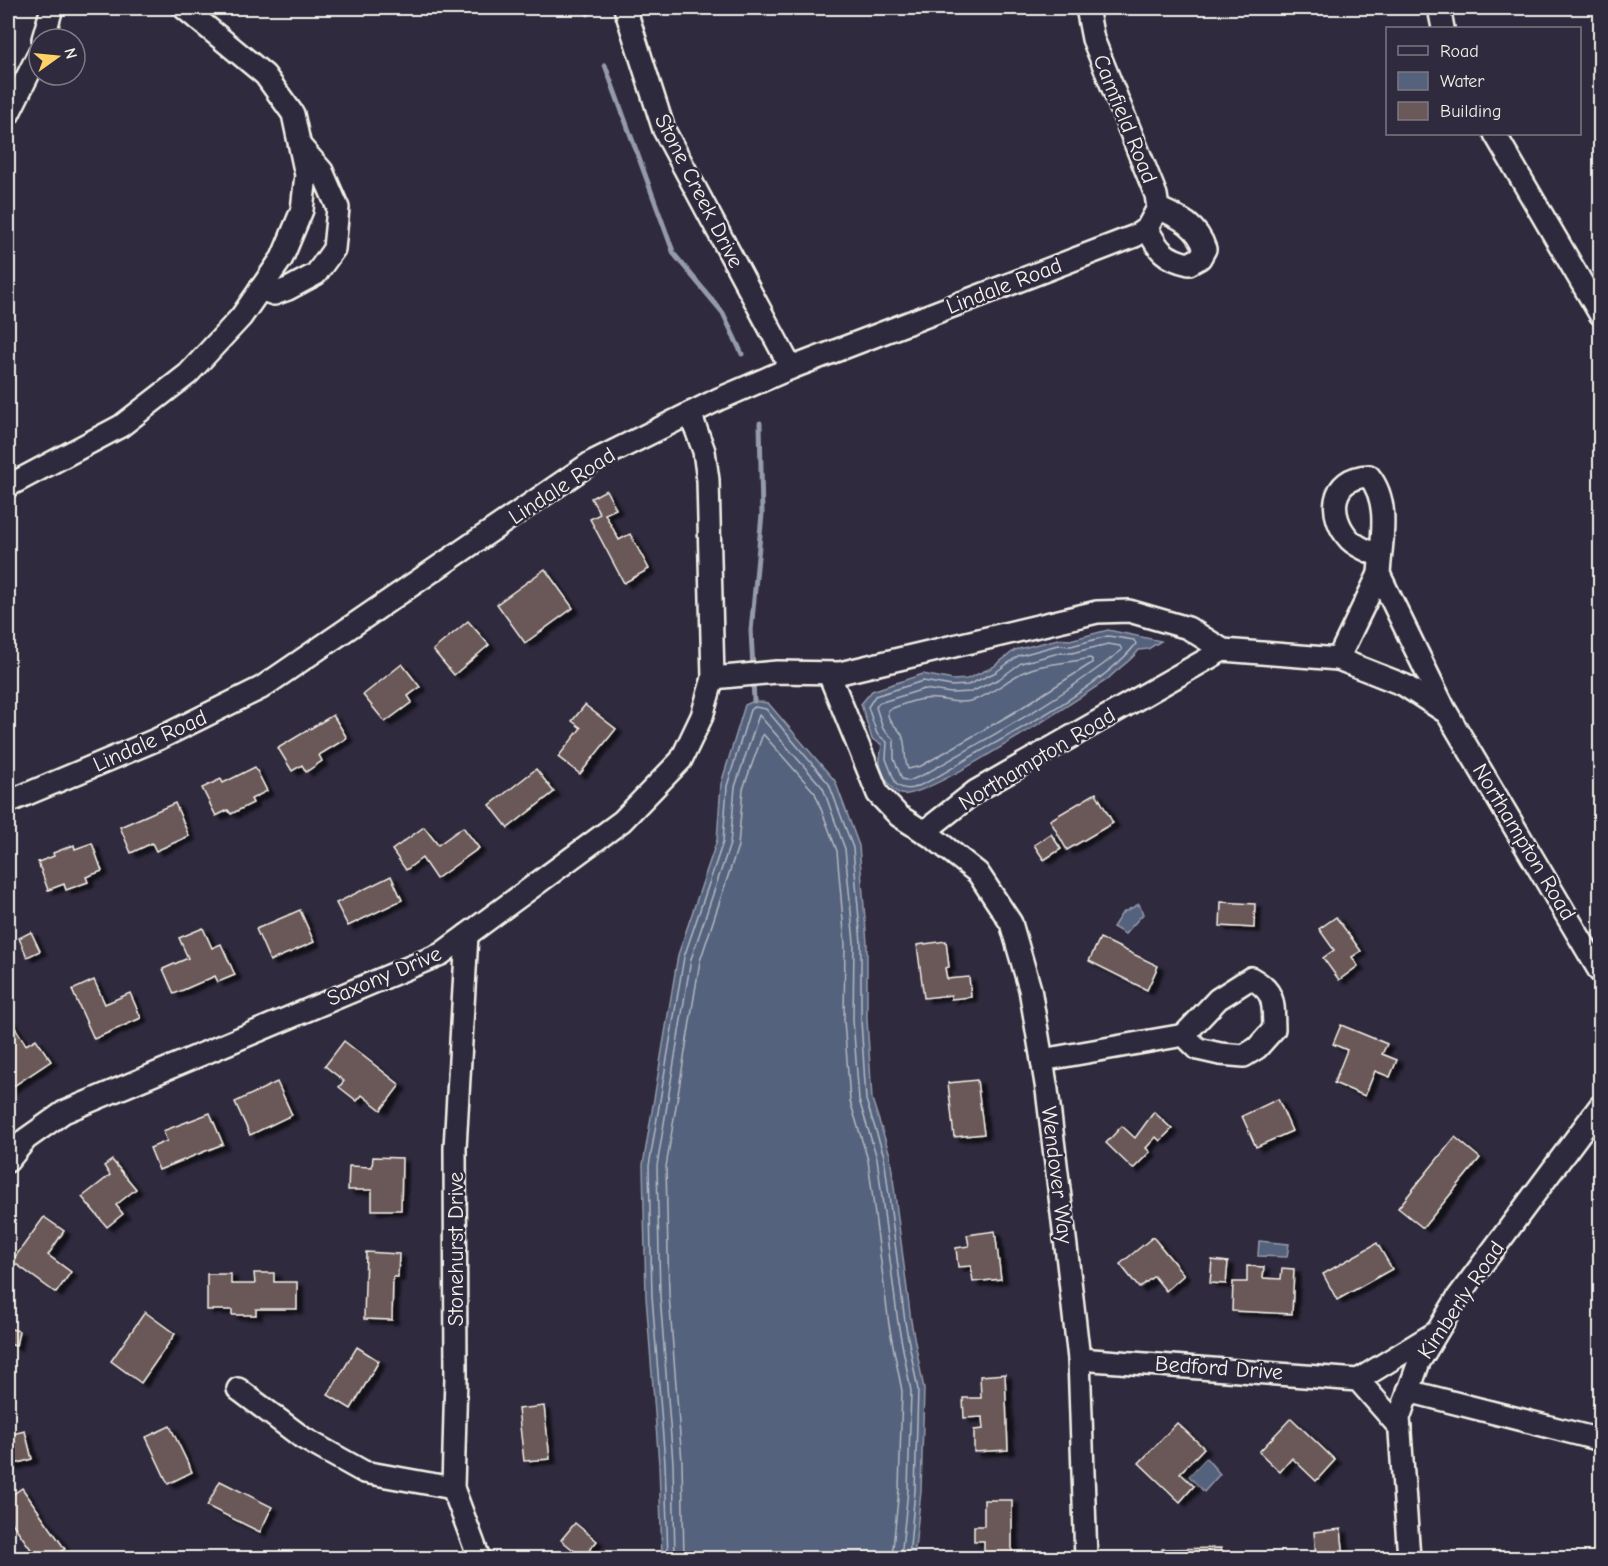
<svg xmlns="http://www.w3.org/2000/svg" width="1608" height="1566" viewBox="0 0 1608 1566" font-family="'Comic Neue',sans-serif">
	<defs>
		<filter id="shadow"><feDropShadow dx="6" dy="4" stdDeviation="1.5" flood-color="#0009"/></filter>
	</defs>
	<rect width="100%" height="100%" fill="#2f2a3d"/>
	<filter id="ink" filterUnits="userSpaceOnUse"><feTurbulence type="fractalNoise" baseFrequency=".0167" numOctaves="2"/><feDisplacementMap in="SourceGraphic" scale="12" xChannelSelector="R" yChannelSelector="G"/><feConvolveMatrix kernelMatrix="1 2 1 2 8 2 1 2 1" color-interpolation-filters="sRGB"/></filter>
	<g filter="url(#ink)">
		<!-- water -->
		<g fill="#55627e" stroke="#959ba8" stroke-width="1.5">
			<path d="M 1108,630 L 1161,641 L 1148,649 L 1139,650 C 1130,662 1118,668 1108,679 C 1079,698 925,801 901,794 C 890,791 878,768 880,757 C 880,751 883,750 881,744 L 872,739 L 861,704 L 872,691 L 923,674 L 953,680 L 967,679 L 993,667 L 1015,650 L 1058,639 L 1070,640 Z"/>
			<polygon points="754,701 768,703 835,781 859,846 867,943 867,1019 872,1099 890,1155 911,1321 924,1389 921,1491 914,1558 662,1558 659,1464 646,1297 643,1165 678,955 717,840 721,784 745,705"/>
			<polygon points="1139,904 1143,914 1125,934 1113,927 1122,913"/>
			<polygon points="1259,1241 1289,1244 1287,1257 1258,1256"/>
			<polygon points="1206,1458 1220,1474 1204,1492 1189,1476"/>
		</g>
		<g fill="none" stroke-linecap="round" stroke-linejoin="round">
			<!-- shore -->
			<g stroke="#b4b8be" stroke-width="1.5">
				<path d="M 1108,636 L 1134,640 L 1136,644 C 1105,684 1020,729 974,755 C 954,766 934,781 913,788 C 906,790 901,788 896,784 L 886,759 L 887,742 L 877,734 L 868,707 L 875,696 L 923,681 L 952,686 L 968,685 L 996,672 L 1018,656 L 1058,645 L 1071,646 Z"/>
				<path d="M 1108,644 L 1120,646 L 1122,650 C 1062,698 992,736 925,774 L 909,781 L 902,779 L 894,759 L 894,740 L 883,729 L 876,707 L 879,703 L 924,689 L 951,693 L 971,692 L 999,679 L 1021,663 L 1059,653 L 1072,653 Z"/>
				<path d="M 1089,658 L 1092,659 L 1092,663 L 1013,713 L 921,766 L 908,769 C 903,757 907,747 902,735 C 897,725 886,722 888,710 C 899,706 912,700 924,699 C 940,696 957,706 974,700 C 994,694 1008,678 1026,671 C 1046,662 1068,664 1089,658 Z"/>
				<polyline points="668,1558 665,1463 652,1296 649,1166 684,957 723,842 727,786 750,710 755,707 766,709 829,784 853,848 861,943 861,1020 866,1100 884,1156 905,1322 918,1390 915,1490 909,1558"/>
				<polyline points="675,1558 673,1463 660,1296 657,1166 691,959 730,844 735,787 759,715 823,788 845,849 854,943 853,1020 859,1100 877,1158 898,1323 911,1391 908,1490 901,1558"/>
				<polyline points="684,1558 682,1462 669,1295 666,1167 700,961 738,846 743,789 763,734 815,793 837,851 845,944 844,1020 850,1101 868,1160 889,1325 902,1391 899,1489 892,1558"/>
			</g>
			<!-- stream -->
			<g stroke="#959ba8" stroke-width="5">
				<polyline points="586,8 588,14"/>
				<polyline points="605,65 674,254 723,313 742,354"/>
				<polyline points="753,669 751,631 762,514 760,423"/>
				<polyline points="753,679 754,701"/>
			</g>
		</g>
		<!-- building -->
		<g fill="#6a5958" stroke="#f4f1e8" stroke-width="1.5" filter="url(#shadow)">
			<polygon points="606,490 616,509 605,514 619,540 630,534 649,569 624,583 590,519 600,514 591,498"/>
			<polygon points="545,569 573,608 525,643 497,604"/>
			<polygon points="468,621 489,645 454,675 433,650"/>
			<polygon points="402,664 420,687 408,696 412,702 385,722 363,695"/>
			<polygon points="585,705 616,729 580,774 558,757 581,728 572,721"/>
			<polygon points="333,715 347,738 319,755 322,761 306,772 302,765 292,771 278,748"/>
			<polygon points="255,767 267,791 251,799 253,803 231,814 228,810 216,816 202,788 221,779 223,783"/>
			<polygon points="536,769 554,792 508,828 490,805"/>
			<polygon points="1096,793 1113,823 1067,850 1050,820"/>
			<polygon points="175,803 189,836 156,851 152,843 131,853 120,827"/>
			<polygon points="424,827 438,845 463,827 479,848 436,879 422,858 406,870 392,850"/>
			<polygon points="1051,834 1061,849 1044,860 1034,845"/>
			<polygon points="92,843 102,871 86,877 88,882 66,890 64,884 48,890 38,862 54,856 53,853 74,845 75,849"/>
			<polygon points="391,876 402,900 348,926 336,903"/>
			<polygon points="1221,902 1255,904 1254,928 1220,926"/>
			<polygon points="300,910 314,942 270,961 256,929"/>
			<polygon points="1336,917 1361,951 1352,957 1358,966 1339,980 1323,958 1334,950 1319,929"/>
			<polygon points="203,928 212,948 221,944 235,975 218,982 215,976 174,994 163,969 188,958 179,938"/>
			<polygon points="31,932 40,951 27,957 19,938"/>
			<polygon points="1100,938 1158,966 1147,990 1089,961"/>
			<polygon points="946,941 949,967 945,968 947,979 969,977 971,997 951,999 951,995 924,998 917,945"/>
			<polygon points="94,980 105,1004 130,993 141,1018 94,1039 72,990"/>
			<polygon points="8,1017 26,1045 36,1039 51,1061 9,1089"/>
			<polygon points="1341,1025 1387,1044 1382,1054 1397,1060 1390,1077 1375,1071 1365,1096 1334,1083 1347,1050 1333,1044"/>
			<polygon points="344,1041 400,1085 381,1110 362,1095 357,1101 339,1087 344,1081 325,1066"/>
			<polygon points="977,1080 984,1134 954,1137 948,1083"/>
			<polygon points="277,1082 292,1115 250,1135 235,1102"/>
			<polygon points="1278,1099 1292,1131 1256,1147 1242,1116"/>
			<polygon points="1154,1112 1172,1129 1160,1141 1156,1137 1146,1148 1150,1152 1133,1169 1106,1143 1122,1126 1135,1138"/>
			<polygon points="210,1113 223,1144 159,1170 150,1148 167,1141 163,1131"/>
			<polygon points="1455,1137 1480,1158 1423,1228 1398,1208"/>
			<polygon points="373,1157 402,1158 401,1210 372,1210 372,1190 348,1190 349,1166 372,1167"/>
			<polygon points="112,1160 136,1189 116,1205 123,1214 107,1227 82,1197 110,1175 104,1166"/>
			<polygon points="44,1217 64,1231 48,1255 71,1272 56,1293 12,1261"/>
			<polygon points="995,1231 1001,1279 973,1282 971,1266 958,1267 956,1248 969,1246 967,1235"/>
			<polygon points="1153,1237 1184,1275 1166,1291 1154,1276 1139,1288 1120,1264"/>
			<polygon points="1377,1243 1392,1269 1337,1300 1323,1274"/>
			<polygon points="366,1252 399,1254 398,1277 393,1277 392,1320 364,1319"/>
			<polygon points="1212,1260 1228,1262 1226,1284 1210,1283"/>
			<polygon points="1247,1266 1264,1267 1263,1278 1281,1279 1282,1268 1294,1269 1292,1314 1232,1311 1233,1282 1247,1282"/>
			<polygon points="254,1273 274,1273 274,1282 297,1282 297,1309 256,1309 256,1315 232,1315 232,1310 207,1310 207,1274 231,1274 231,1284 255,1284"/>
			<polygon points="145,1312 175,1334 141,1383 111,1361"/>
			<polygon points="8,1328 19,1331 16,1346 8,1344"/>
			<polygon points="357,1347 379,1361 351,1409 328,1395"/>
			<polygon points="1005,1374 1008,1450 974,1452 974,1430 983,1429 982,1417 964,1418 963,1398 981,1398 980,1376"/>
			<polygon points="544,1406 550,1459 524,1461 518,1409"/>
			<polygon points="1291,1418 1335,1460 1316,1481 1292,1458 1280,1472 1259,1452"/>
			<polygon points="1177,1423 1204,1448 1180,1473 1194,1486 1180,1502 1139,1463"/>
			<polygon points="170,1426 192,1472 168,1484 146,1437"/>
			<polygon points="25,1431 32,1459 8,1466 8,1435"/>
			<polygon points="220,1481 272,1507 260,1532 207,1506"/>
			<polygon points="22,1488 65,1549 51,1558 37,1558 8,1517 8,1498"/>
			<polygon points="984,1500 1012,1500 1012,1558 984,1558 984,1541 974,1541 974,1526 984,1526"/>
			<polygon points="575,1523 597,1541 583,1558 561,1540"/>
			<polygon points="1341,1529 1344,1558 1316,1558 1314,1532"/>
			<polygon points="1221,1548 1221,1558 1162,1558 1162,1549"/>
		</g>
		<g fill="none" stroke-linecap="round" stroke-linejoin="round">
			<defs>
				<g id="minor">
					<polyline points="625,8 664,130 791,368"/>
					<polyline points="1087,8 1093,39 1156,195 1158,208 1147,228"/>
					<polyline points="1439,8 1443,28"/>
					<polyline points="43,39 52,8"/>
					<polyline points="8,115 39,53"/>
					<polyline points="1495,134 1600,314"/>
					<path d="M 1147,228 C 1158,250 1165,259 1189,264 L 1200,258 L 1205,249 C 1197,225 1180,218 1158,208"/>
					<polyline points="260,289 274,294 288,289 316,274 334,249 338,208 322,171 302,148"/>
					<polyline points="8,486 121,426 188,374 241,317 282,258 302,210 306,175 293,114 265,75 184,8"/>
					<path d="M 1379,574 C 1381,541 1391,503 1369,476 C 1330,477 1327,516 1350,540 C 1358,548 1371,552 1380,556"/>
					<polyline points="1338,659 1379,574 1446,712"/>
					<polyline points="829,674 878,794 899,816 935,839 978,873 1011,923 1030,989 1047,1090 1068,1263 1079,1359 1086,1558"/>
					<polyline points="713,678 777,672 840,673 1097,612 1129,611 1188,628 1223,650 1338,659 1404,685 1447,713 1600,972"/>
					<polyline points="8,802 158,739 261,688 592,462 719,399 791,368 1135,236 1147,228"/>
					<polyline points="924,832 976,791 1223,650"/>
					<polyline points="467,935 455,1148 456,1376 453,1488 479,1558"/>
					<path d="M 1251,978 C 1276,992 1273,1003 1274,1029 L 1257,1048 L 1244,1056 L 1220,1054 L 1198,1049 L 1184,1035 L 1218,999 Z"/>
					<polyline points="1042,1060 1184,1035"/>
					<polyline points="8,1161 26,1139 64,1112 441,954 622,821 681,760 702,716 713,678 708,480 704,451 690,413"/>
					<polyline points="1079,1359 1358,1380 1400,1428"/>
					<polyline points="1358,1380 1435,1333"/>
					<polyline points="238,1389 303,1438 364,1472 453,1488"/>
					<polyline points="1408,1391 1597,1439"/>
					<polyline points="1409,1558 1399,1418 1419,1362 1458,1297 1600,1106"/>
				</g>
			</defs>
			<!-- minor casing -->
			<use href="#minor" stroke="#f4f1e8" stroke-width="26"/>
			<!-- minor -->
			<use href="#minor" stroke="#2f2a3d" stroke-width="21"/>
		</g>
	</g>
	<g text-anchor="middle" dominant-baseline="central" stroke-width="5" stroke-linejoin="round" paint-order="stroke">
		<!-- street labels -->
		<g font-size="22" fill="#f4f1e8" stroke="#2f2a3d">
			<text transform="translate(1125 119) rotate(68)">Camfield Road</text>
			<text transform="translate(699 191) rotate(63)">Stone Creek Drive</text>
			<text transform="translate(1004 286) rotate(-21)">Lindale Road</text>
			<text transform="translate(562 486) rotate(-33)">Lindale Road</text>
			<text transform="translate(150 741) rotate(-24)">Lindale Road</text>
			<text transform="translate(1037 759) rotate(-31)">Northampton Road</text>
			<text transform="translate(1524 842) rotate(59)">Northampton Road</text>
			<text transform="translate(384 976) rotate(-23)">Saxony Drive</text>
			<text transform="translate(1057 1175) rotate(83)">Wendover Way</text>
			<text transform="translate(456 1249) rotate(-90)">Stonehurst Drive</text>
			<text transform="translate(1461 1300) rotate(-56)">Kimberly Road</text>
			<text transform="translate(1219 1368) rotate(4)">Bedford Drive</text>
		</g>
	</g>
	<!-- margin -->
	<rect width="1608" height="1566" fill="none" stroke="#2f2a3d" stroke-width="30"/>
	<rect x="15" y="15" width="1578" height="1536" fill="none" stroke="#f4f1e8" stroke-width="2" filter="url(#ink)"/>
	<!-- legend -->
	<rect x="1386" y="27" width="195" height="108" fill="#2f2a3d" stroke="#7e7a81" stroke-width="1.5"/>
	<rect x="1398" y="46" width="30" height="9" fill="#2f2a3d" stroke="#7e7a81" stroke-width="1.5"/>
	<text x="1440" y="57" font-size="18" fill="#f4f1e8">Road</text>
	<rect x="1398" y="72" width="30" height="18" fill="#55627e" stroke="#7e7a81" stroke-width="1.5"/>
	<text x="1440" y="87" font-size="18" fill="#f4f1e8">Water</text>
	<rect x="1398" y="102" width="30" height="18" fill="#6a5958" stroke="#7e7a81" stroke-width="1.5"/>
	<text x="1440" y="117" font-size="18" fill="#f4f1e8">Building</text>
	<!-- north arrow -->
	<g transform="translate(57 57) rotate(75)"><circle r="28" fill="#2f2a3d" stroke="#7e7a81" stroke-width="1.5"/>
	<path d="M0-4.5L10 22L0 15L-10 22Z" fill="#ffd166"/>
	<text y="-9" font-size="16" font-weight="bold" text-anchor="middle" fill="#f4f1e8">N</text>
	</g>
</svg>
